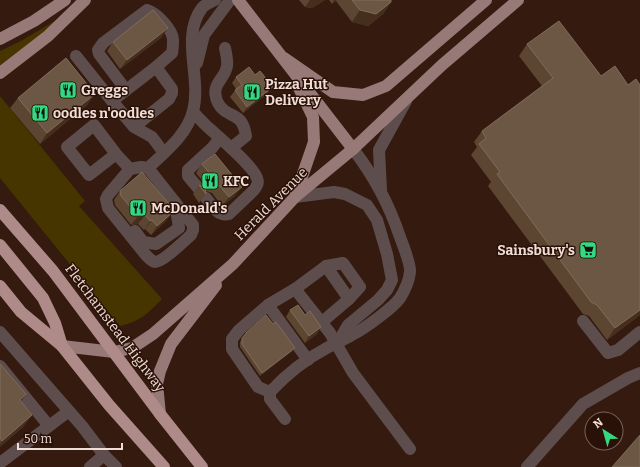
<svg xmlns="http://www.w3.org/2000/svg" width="640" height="467" viewBox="0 0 640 467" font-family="Bitter,serif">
	<rect width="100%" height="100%" fill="#341a0f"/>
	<!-- green -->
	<g fill="#473500">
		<polygon points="53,22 56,24 0,65 0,51 21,41"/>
		<path d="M 0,96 L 85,201 L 79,206 L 162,299 C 147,314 141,321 120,326 L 0,178 Z"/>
	</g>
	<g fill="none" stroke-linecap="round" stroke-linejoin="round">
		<!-- minor -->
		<g stroke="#5d4e4d" stroke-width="12">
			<path d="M 225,48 C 226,53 228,61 227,66 C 225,80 209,84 218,103 C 227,120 242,109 246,136 L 231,148"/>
			<polyline points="76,56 112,101"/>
			<polyline points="197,63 204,35 230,0"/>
			<path d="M 126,90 L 99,54 L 98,50 L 103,43 L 147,10 C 157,13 173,30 173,40 C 173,44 173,49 172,53 L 156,67"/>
			<path d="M 193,112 C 199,118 204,124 210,129 C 221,139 253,166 257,178 C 259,183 257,186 254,190 L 229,214 C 218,217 212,206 206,198"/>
			<polyline points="134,127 169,99 172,93 172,89 156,67 112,101 134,127 152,137 164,153"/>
			<path d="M 116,154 L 94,125 L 67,147 L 89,175 L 116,154 L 130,169 L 141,167 L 148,168 C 165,152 187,135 193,111 C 202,78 180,37 202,8 C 205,4 211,2 215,0"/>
			<path d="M 130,169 L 108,195 L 106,199 L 108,208 L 145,254 C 147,256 151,261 155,262 C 163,262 184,241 191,235 L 193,230 L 193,225 L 148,168"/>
			<polyline points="199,189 188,176 188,170 212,148 220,138"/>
			<polyline points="381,190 379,150 406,101"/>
			<polyline points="295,197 334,192 345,194 367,205 377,220 387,254 392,280 387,290 378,300 348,325 338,342"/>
			<polyline points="135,231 143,242 156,244 179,228 175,202"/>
			<polyline points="326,266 349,299"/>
			<polyline points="295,289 330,333 353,373 410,449"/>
			<polyline points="268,305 308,360"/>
			<polyline points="583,321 608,353 618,350 640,332"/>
			<polyline points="0,332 82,426 104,455 116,467"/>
			<polyline points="0,366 49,426"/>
			<polyline points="270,392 258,387 232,349 232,339 239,330 268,305 295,289 326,266 343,263 360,287 349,299 322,322"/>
			<path d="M 285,419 L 270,399 L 270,392 C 285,376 306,359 325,349 C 334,344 344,340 352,335 C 364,329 393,308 400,298 C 405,290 409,281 410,272 C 411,265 403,245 400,237 C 389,204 374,176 353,149"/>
			<polyline points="0,463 69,411"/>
			<polyline points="90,467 104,455"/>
			<polyline points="527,467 583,404 628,378 640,373"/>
		</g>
		<!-- major -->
		<g stroke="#977978" stroke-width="12">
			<polyline points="238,0 353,149"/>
			<polyline points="0,39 34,21 65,0"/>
			<polyline points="284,58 333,92 363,95 386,86 486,0"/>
			<polyline points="0,73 48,36 85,0"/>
			<polyline points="295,197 314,142 313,117 297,84"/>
			<polyline points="62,346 114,352 132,348 153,334 233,264 295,197 353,149 442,65 518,0"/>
			<polyline points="160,414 157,384 160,371 171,344 216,285"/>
		</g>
		<!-- highway -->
		<g stroke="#ae8a89" stroke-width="12">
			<polyline points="0,210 53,271 160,414 202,467"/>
			<polyline points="0,245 43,298 55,323 62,346"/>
			<polyline points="0,286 21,312 62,346 109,405 164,467"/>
		</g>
	</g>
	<!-- wall -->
	<g fill="#5c4632">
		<polygon points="299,0 325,0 312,8 305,7"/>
		<polygon points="329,0 391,0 391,2 383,14 368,26 352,22 336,1 332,4"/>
		<polygon points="162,37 120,69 107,51 113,42"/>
		<polygon points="527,44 601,76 628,85 640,85 640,315 607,340 589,316 583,314 488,186 491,182 471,155 477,147 474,142 482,131 542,86 519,56"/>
		<polygon points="236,77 268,93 243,113 230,97 236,89 232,83"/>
		<polygon points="18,98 88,104 40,144 10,108"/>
		<polygon points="202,164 235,196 222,206 212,193 206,191 205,184 196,173"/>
		<polygon points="199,185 206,194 199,203 193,194"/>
		<polygon points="120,191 169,208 166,221 151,235 145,229 144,230 138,224 131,225 115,205 114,200"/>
		<polygon points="290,310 305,315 321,327 317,334 305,343 286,317"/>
		<polygon points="247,332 292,351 260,376 240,347 240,342"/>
		<polygon points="0,364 21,402 24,426 0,447"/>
	</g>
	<!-- shaded-wall -->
	<g fill="#452e1d">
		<polygon points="310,0 325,0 312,8 305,7"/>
		<polygon points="334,0 337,0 332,4"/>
		<polygon points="391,2 383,14 368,26 352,22 360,10"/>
		<polygon points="168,28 162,37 120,69 127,60"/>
		<polygon points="273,87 268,93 243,113 247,107"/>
		<polygon points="95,94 88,104 40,144 47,133"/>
		<polygon points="242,187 235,196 222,206 229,197"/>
		<polygon points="173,212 166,221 151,235 157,226"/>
		<polygon points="145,215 138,224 131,225 138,216"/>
		<polygon points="152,220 145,229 144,230 150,221"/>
		<polygon points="640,310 640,315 607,340 615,328"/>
		<polygon points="321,327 317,334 305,343 309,336"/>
		<polygon points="295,348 292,351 260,376 262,373"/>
		<polygon points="26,394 18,406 20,400"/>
		<polygon points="32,415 24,426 0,447 0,444 2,441"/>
	</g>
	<!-- building -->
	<g fill="#6c5744" stroke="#816c5b">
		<polygon points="352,0 391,0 391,2 376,14 360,10"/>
		<polygon points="153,10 168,28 127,60 113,42"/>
		<polygon points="559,21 601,76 615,66 628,85 636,79 640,85 640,310 615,328 597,305 591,302 497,174 500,172 479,144 486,138 482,131 553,78 527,44"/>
		<polygon points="66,58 95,94 47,133 18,98"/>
		<polygon points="249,67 255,75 260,71 273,87 247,107 235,90 242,85 236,77"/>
		<polygon points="215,154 242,187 229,197 218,184 212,182 211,175 202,164"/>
		<polygon points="142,172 170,205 168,207 173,212 157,226 152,220 150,221 145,215 138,216 121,196 120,191"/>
		<polygon points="199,185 205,187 206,194"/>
		<polygon points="298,305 305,315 310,311 321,327 309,336 290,310"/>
		<polygon points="266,315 273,324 276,322 295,348 262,373 242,344 242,338 247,332"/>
		<polygon points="0,364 26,394 20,400 32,415 2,441 0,438"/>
		<polygon points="640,435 640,467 612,467"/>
	</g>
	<!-- icons -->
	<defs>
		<symbol id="restaurant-square" viewBox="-11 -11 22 22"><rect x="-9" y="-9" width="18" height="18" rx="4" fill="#34d881" stroke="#291107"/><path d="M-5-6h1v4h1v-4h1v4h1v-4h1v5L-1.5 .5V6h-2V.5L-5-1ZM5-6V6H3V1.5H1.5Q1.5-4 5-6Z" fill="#111"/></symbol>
		<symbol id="supermarket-square" viewBox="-11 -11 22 22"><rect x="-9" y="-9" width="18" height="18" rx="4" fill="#34d881" stroke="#291107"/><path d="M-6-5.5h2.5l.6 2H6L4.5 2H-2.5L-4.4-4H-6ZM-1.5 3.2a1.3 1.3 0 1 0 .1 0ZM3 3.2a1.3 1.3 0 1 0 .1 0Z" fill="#111"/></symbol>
	</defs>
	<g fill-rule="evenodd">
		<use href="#restaurant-square" x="58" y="80" width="20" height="20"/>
		<use href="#restaurant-square" x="242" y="82" width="20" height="20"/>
		<use href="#restaurant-square" x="30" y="103" width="20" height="20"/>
		<use href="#restaurant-square" x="200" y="171" width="20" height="20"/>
		<use href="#restaurant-square" x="128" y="198" width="20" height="20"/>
		<use href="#supermarket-square" x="578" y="240" width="20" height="20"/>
	</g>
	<g text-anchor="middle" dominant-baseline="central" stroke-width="3" stroke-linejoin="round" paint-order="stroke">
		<!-- poi labels -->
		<g font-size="14" font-weight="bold" fill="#f0ddd6" stroke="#291107" text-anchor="start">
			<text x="265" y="84">Pizza Hut<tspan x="265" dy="16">Delivery</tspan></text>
			<text x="81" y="90">Greggs</text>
			<text x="53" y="113">oodles n'oodles</text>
			<text x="223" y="181">KFC</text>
			<text x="151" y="208">McDonald's</text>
			<text x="575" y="250" text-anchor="end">Sainsbury's</text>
		</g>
		<!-- street labels -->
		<g font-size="14" fill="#f0ddd6" stroke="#291107">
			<text transform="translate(271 204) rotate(-45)">Herald Avenue</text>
			<text transform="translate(115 328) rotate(53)">Fletchamstead Highway</text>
		</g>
	</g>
	<!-- north arrow -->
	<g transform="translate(604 431) rotate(323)"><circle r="19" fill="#291107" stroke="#79635a"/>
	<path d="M0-3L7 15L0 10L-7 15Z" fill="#34d881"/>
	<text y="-6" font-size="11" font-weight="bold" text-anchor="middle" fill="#f0ddd6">N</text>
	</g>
	<!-- scale -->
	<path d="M18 443v6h104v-6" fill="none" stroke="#f0ddd6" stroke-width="2"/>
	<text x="24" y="443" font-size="12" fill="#f0ddd6" stroke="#291107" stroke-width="3" paint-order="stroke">50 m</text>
</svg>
